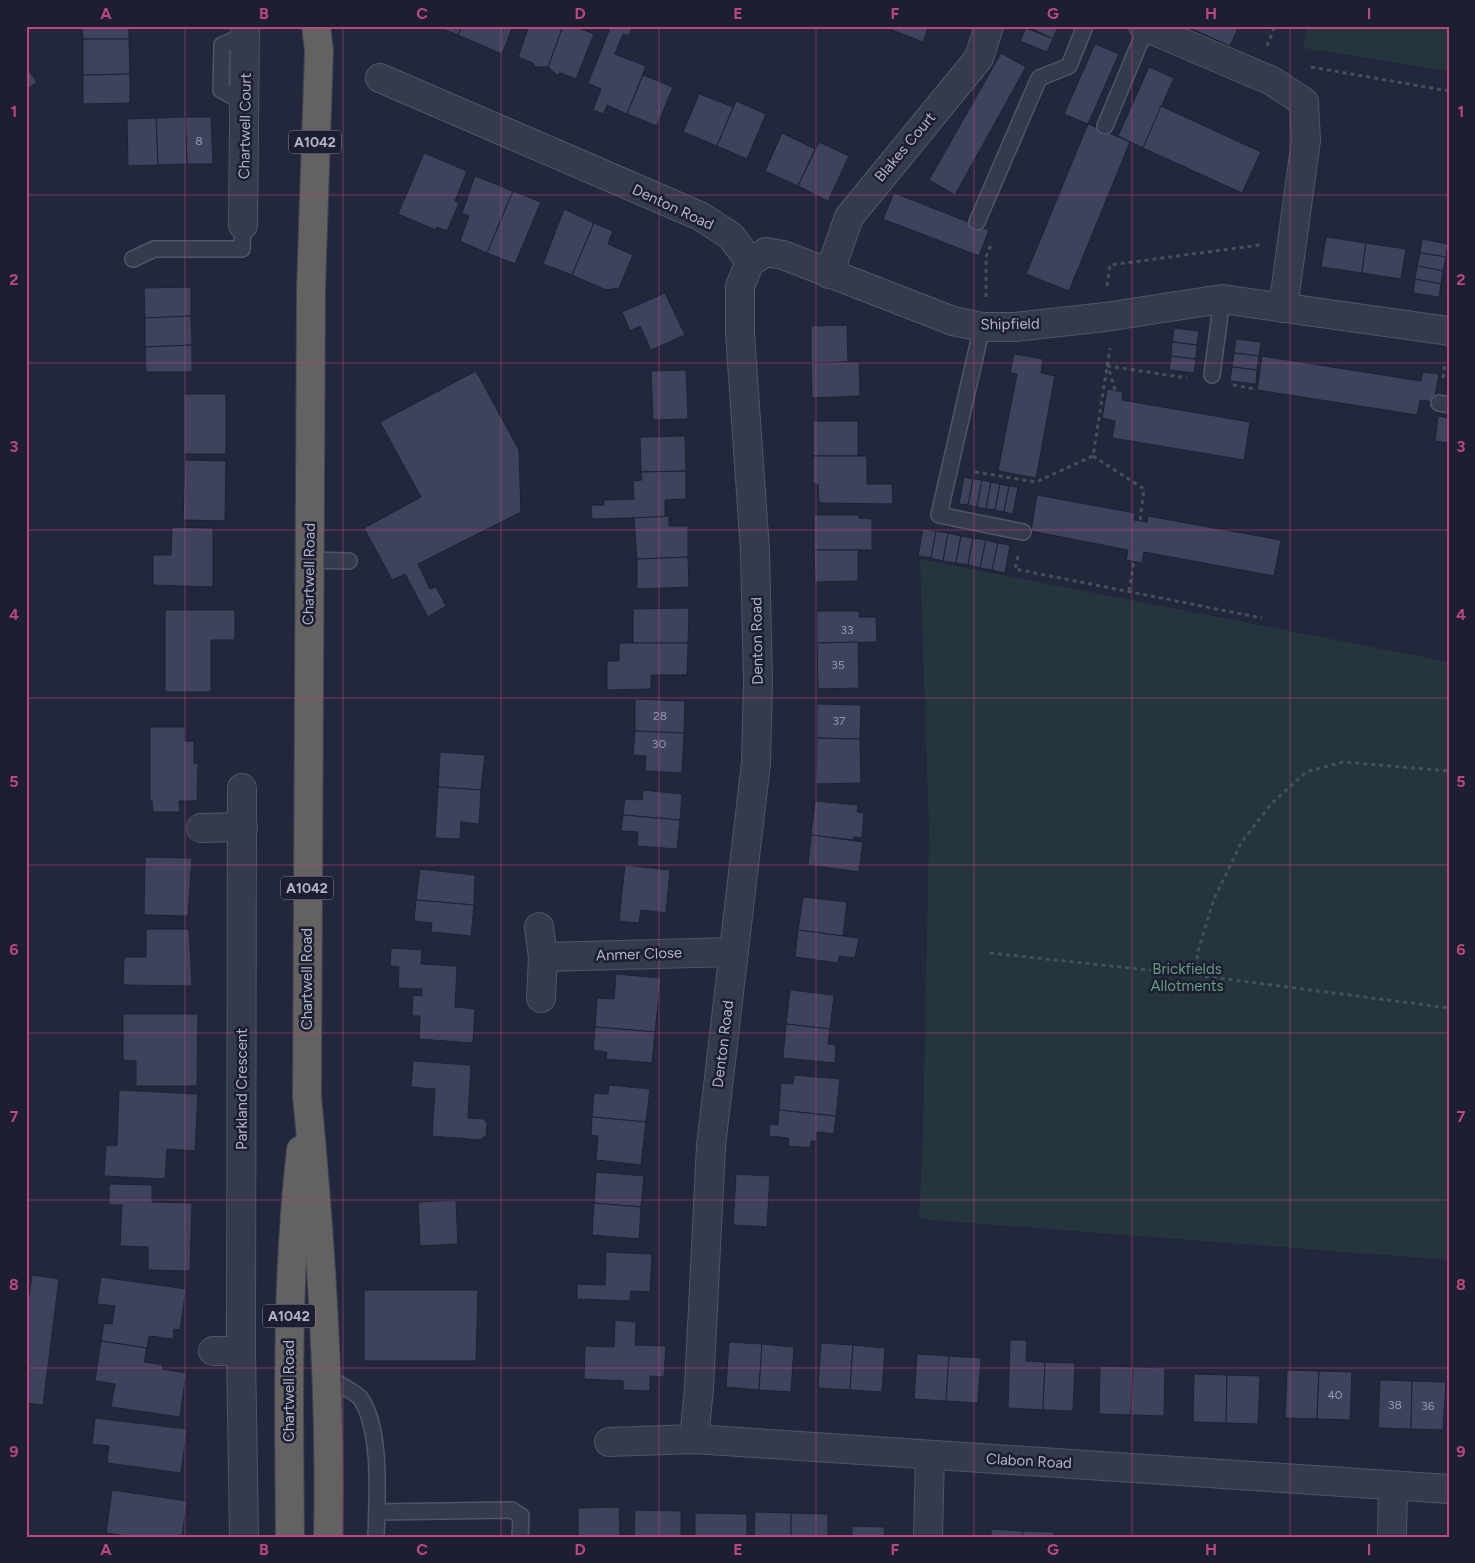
<svg xmlns="http://www.w3.org/2000/svg" width="1475" height="1563" viewBox="0 0 1475 1563" font-family="Figtree,sans-serif">
	<rect width="100%" height="100%" fill="#22273c"/>
	<!-- green -->
	<g fill="#24353d">
		<polygon points="1307,26 1449,26 1449,71 1303,48"/>
		<polygon points="920,559 1449,662 1449,1260 919,1219 923,1135 929,830"/>
	</g>
	<!-- building -->
	<g fill="#3d435d" stroke="#1d2133">
		<polygon points="82,26 129,26 129,39 83,39"/>
		<polygon points="436,26 462,26 458,35"/>
		<polygon points="462,26 513,26 502,54 458,35"/>
		<polygon points="529,26 563,26 548,67 535,67 533,63 518,57"/>
		<polygon points="563,26 574,26 594,34 576,79 561,73 557,75 548,67"/>
		<polygon points="611,26 632,26 629,36 623,34 615,54 646,66 627,114 607,105 604,114 593,110 601,89 588,83"/>
		<polygon points="893,26 929,26 923,42 892,30"/>
		<polygon points="1027,26 1058,26 1053,39"/>
		<polygon points="1185,26 1239,26 1230,46"/>
		<polygon points="1026,28 1053,39 1047,52 1020,41"/>
		<polygon points="83,39 129,39 130,74 83,75"/>
		<polygon points="1095,44 1119,54 1088,124 1064,114"/>
		<polygon points="1001,53 1026,67 955,195 929,180"/>
		<polygon points="26,67 37,82 26,90"/>
		<polygon points="1149,67 1174,78 1143,148 1118,136"/>
		<polygon points="130,74 130,103 83,104 83,75"/>
		<polygon points="643,75 673,87 657,126 627,114"/>
		<polygon points="699,94 733,107 717,146 683,132"/>
		<polygon points="736,101 766,114 747,159 717,146"/>
		<polygon points="1161,106 1261,152 1242,193 1143,148"/>
		<polygon points="185,117 211,117 213,164 187,164"/>
		<polygon points="185,117 187,164 158,165 156,118"/>
		<polygon points="156,118 158,165 128,166 127,119"/>
		<polygon points="1088,124 1130,142 1069,291 1026,274"/>
		<polygon points="782,133 815,149 798,186 765,171"/>
		<polygon points="819,142 849,156 828,201 798,186"/>
		<polygon points="424,153 467,171 455,201 459,203 447,231 437,227 436,230 398,214"/>
		<polygon points="475,176 513,191 487,253 460,241 469,216 462,213"/>
		<polygon points="513,191 541,202 515,264 487,253"/>
		<polygon points="894,193 989,230 979,256 883,219"/>
		<polygon points="564,209 594,223 572,275 543,264"/>
		<polygon points="594,223 613,231 608,244 633,255 619,288 606,290 572,275"/>
		<polygon points="1326,237 1366,243 1362,273 1321,267"/>
		<polygon points="1422,239 1448,244 1446,257 1420,253"/>
		<polygon points="1366,243 1406,249 1401,279 1362,273"/>
		<polygon points="1420,253 1446,257 1443,271 1417,266"/>
		<polygon points="1417,266 1443,271 1441,284 1415,279"/>
		<polygon points="1415,279 1441,284 1439,297 1413,293"/>
		<polygon points="191,287 191,316 145,318 144,288"/>
		<polygon points="665,293 685,335 651,350 640,326 630,331 622,312"/>
		<polygon points="191,316 192,345 145,347 145,318"/>
		<polygon points="847,325 848,362 811,363 811,326"/>
		<polygon points="1174,328 1199,331 1197,345 1172,342"/>
		<polygon points="1236,339 1261,342 1259,356 1234,353"/>
		<polygon points="1172,342 1197,345 1196,359 1171,356"/>
		<polygon points="192,345 192,372 146,372 145,347"/>
		<polygon points="1234,353 1259,356 1257,370 1232,367"/>
		<polygon points="1014,354 1043,359 1041,373 1055,376 1036,478 998,471 1017,374 1010,373"/>
		<polygon points="1171,356 1196,359 1194,373 1169,370"/>
		<polygon points="1262,356 1421,381 1423,372 1439,374 1434,402 1420,400 1417,415 1257,390"/>
		<polygon points="848,362 859,362 860,396 812,398 811,363"/>
		<polygon points="1232,367 1257,370 1256,384 1230,381"/>
		<polygon points="686,370 688,419 653,420 651,371"/>
		<polygon points="476,371 519,450 521,512 418,564 430,589 436,587 446,606 428,617 405,574 392,580 364,528 421,497 380,422"/>
		<polygon points="1107,389 1123,392 1122,400 1250,422 1244,460 1112,438 1115,421 1102,418"/>
		<rect x="184" y="394" width="42" height="60"/>
		<polygon points="1438,416 1449,418 1448,443 1435,441"/>
		<rect x="813" y="421" width="45" height="35"/>
		<polygon points="685,436 686,471 641,472 640,437"/>
		<polygon points="813,456 867,456 867,484 892,484 893,504 819,503 818,484 813,484"/>
		<polygon points="185,460 226,461 225,521 183,520"/>
		<polygon points="686,471 686,499 665,500 665,517 592,519 591,505 604,505 604,500 634,499 633,481 642,480 641,472"/>
		<polygon points="964,477 973,479 968,505 959,504"/>
		<polygon points="973,479 982,480 977,507 968,505"/>
		<polygon points="982,480 991,482 986,509 977,507"/>
		<polygon points="991,482 1000,484 995,510 986,509"/>
		<polygon points="1000,484 1009,486 1004,512 995,510"/>
		<polygon points="1009,486 1018,487 1013,514 1004,512"/>
		<polygon points="1037,495 1135,513 1134,520 1147,522 1148,516 1281,540 1274,576 1144,552 1142,563 1126,560 1128,550 1031,531"/>
		<polygon points="814,515 859,515 859,518 872,519 872,550 814,550"/>
		<polygon points="669,516 669,526 688,526 688,557 637,559 634,518"/>
		<polygon points="172,527 213,528 213,587 153,585 153,555 171,555"/>
		<polygon points="923,529 936,531 931,558 918,556"/>
		<polygon points="936,531 948,533 943,561 931,558"/>
		<polygon points="948,533 961,536 956,563 943,561"/>
		<polygon points="961,536 973,538 968,565 956,563"/>
		<polygon points="973,538 986,540 980,568 968,565"/>
		<polygon points="986,540 998,543 992,570 980,568"/>
		<polygon points="998,543 1010,545 1005,573 992,570"/>
		<polygon points="814,550 858,550 858,581 815,582"/>
		<polygon points="688,557 689,587 637,589 637,559"/>
		<polygon points="689,608 688,643 633,643 633,609"/>
		<polygon points="165,610 235,610 235,640 211,640 211,692 165,692"/>
		<polygon points="817,611 859,611 859,617 876,617 877,642 817,643"/>
		<polygon points="858,642 859,688 818,689 817,643"/>
		<polygon points="619,643 688,643 687,675 651,675 651,689 607,690 607,661 619,661"/>
		<polygon points="635,699 685,701 684,733 635,731"/>
		<polygon points="817,704 861,705 860,739 817,738"/>
		<polygon points="150,727 185,727 185,741 194,741 194,763 198,763 197,801 179,801 180,812 153,812 152,800 150,800"/>
		<polygon points="635,731 684,733 682,773 645,771 646,756 633,755"/>
		<polygon points="817,738 860,739 861,783 816,784"/>
		<polygon points="440,752 485,755 481,790 438,787"/>
		<polygon points="438,787 481,790 479,824 461,822 460,839 435,838"/>
		<polygon points="643,790 682,794 680,820 623,815 625,799 642,800"/>
		<polygon points="815,801 858,805 857,812 864,813 862,838 854,837 853,840 811,835"/>
		<polygon points="623,815 680,820 677,849 637,846 638,832 621,831"/>
		<polygon points="811,835 863,842 859,872 808,865"/>
		<polygon points="145,857 192,858 188,916 144,915"/>
		<polygon points="625,865 670,870 666,913 641,910 639,923 619,921"/>
		<polygon points="420,869 475,875 474,905 416,900"/>
		<polygon points="803,897 847,902 843,936 798,930"/>
		<polygon points="416,900 474,905 471,936 431,932 432,923 414,921"/>
		<polygon points="146,929 189,929 192,986 123,985 124,957 146,957"/>
		<polygon points="798,930 859,938 855,958 839,956 838,963 795,957"/>
		<polygon points="391,948 422,950 421,964 457,966 455,1007 475,1009 473,1043 419,1039 420,1016 412,1016 413,995 422,996 422,989 398,988 399,967 390,966"/>
		<polygon points="616,974 661,978 655,1032 595,1027 597,998 614,999"/>
		<polygon points="790,990 834,995 830,1029 786,1024"/>
		<polygon points="123,1014 198,1014 197,1086 136,1086 136,1061 123,1060"/>
		<polygon points="786,1024 830,1029 828,1044 836,1045 835,1063 783,1058"/>
		<polygon points="595,1027 655,1032 652,1063 606,1059 607,1052 593,1050"/>
		<polygon points="413,1061 471,1065 468,1118 484,1119 487,1123 486,1136 480,1140 432,1136 435,1089 411,1087"/>
		<polygon points="794,1075 840,1079 836,1116 779,1110 781,1083 793,1084"/>
		<polygon points="609,1085 650,1089 646,1122 592,1117 594,1093 608,1094"/>
		<polygon points="119,1090 198,1094 195,1151 167,1149 165,1179 104,1176 106,1145 117,1146"/>
		<polygon points="779,1110 836,1116 834,1134 817,1132 816,1141 811,1141 810,1148 788,1146 789,1138 769,1136 770,1124 778,1125"/>
		<polygon points="592,1117 646,1122 641,1165 596,1160 598,1136 591,1135"/>
		<polygon points="596,1172 644,1176 641,1207 594,1203"/>
		<polygon points="736,1174 770,1176 767,1227 733,1225"/>
		<polygon points="109,1184 152,1185 152,1202 192,1203 190,1271 148,1270 148,1247 120,1246 122,1205 109,1205"/>
		<polygon points="456,1200 458,1244 420,1246 418,1202"/>
		<polygon points="594,1203 641,1207 639,1239 592,1235"/>
		<polygon points="606,1252 652,1254 650,1292 631,1291 630,1301 577,1299 577,1284 605,1285"/>
		<polygon points="32,1275 59,1279 43,1405 26,1403 26,1317"/>
		<polygon points="101,1277 186,1289 180,1330 174,1329 173,1339 149,1336 147,1348 101,1341 104,1323 112,1324 115,1306 97,1304"/>
		<polygon points="364,1290 478,1290 476,1361 364,1361"/>
		<polygon points="615,1320 636,1322 635,1345 666,1346 664,1377 650,1376 650,1391 623,1390 623,1381 584,1379 585,1346 614,1347"/>
		<polygon points="1010,1340 1027,1340 1026,1361 1045,1362 1043,1410 1008,1408"/>
		<polygon points="101,1341 147,1348 144,1362 163,1365 162,1369 186,1373 180,1417 111,1407 115,1384 95,1381"/>
		<polygon points="729,1342 762,1344 759,1390 726,1387"/>
		<polygon points="821,1343 853,1345 850,1390 818,1388"/>
		<polygon points="762,1344 794,1347 791,1392 759,1390"/>
		<polygon points="853,1345 885,1348 882,1392 850,1390"/>
		<polygon points="917,1354 949,1356 946,1401 914,1399"/>
		<polygon points="949,1356 981,1358 978,1403 946,1401"/>
		<polygon points="1045,1362 1075,1363 1073,1411 1043,1410"/>
		<polygon points="1100,1366 1133,1367 1131,1415 1099,1414"/>
		<polygon points="1133,1367 1165,1368 1164,1416 1131,1415"/>
		<polygon points="1287,1370 1319,1371 1317,1419 1285,1418"/>
		<polygon points="1319,1371 1352,1372 1350,1420 1317,1419"/>
		<polygon points="1194,1374 1227,1375 1226,1423 1193,1422"/>
		<polygon points="1227,1375 1260,1376 1258,1424 1226,1423"/>
		<polygon points="1380,1380 1412,1381 1411,1429 1378,1428"/>
		<polygon points="1412,1381 1446,1382 1443,1430 1411,1429"/>
		<polygon points="95,1418 187,1429 181,1473 107,1463 109,1446 92,1444"/>
		<polygon points="112,1490 187,1501 182,1537 134,1537 106,1533"/>
		<polygon points="619,1507 620,1537 578,1537 578,1508"/>
		<polygon points="635,1510 681,1511 681,1537 634,1537"/>
		<polygon points="755,1512 791,1513 791,1537 754,1537"/>
		<polygon points="695,1513 747,1514 747,1537 695,1537"/>
		<polygon points="791,1513 828,1514 828,1537 791,1537"/>
		<polygon points="852,1526 885,1527 884,1537 852,1537"/>
		<polygon points="991,1529 1023,1531 1022,1537 991,1537"/>
		<polygon points="1023,1531 1054,1532 1054,1537 1022,1537"/>
		<polygon points="405,1535 497,1535 405,1537"/>
		<polygon points="1174,1535 1214,1537 1174,1537"/>
	</g>
	<g fill="none" stroke-linecap="round" stroke-linejoin="round">
		<defs>
			<g id="service">
				<polyline points="246,104 221,90 222,45 246,35"/>
				<polyline points="1105,126 1146,28"/>
				<polyline points="977,222 1039,78 1069,66 1085,26"/>
				<polyline points="133,259 154,249 242,249 243,225"/>
				<polyline points="982,327 939,515 1023,532"/>
				<polyline points="1212,375 1222,299"/>
				<polyline points="1439,403 1449,405"/>
				<polyline points="309,560 349,561"/>
				<path d="M 325,1376 C 333,1381 357,1393 361,1399 C 382,1431 377,1499 376,1537"/>
				<polyline points="377,1512 512,1510 521,1516 520,1537"/>
			</g>
			<g id="minor">
				<polyline points="1143,26 1272,81 1304,102 1306,140 1283,308"/>
				<polyline points="380,78 700,216 731,236 750,262 740,286 740,333 755,551 758,682 756,763 711,1146 699,1388 694,1439"/>
				<polyline points="243,225 245,26"/>
				<polyline points="750,262 766,252 783,255 953,321 982,327 1015,327 1105,317 1222,299 1449,331"/>
				<polyline points="829,274 849,217 979,58 989,26"/>
				<polyline points="242,788 241,1351 244,1537"/>
				<polyline points="201,828 243,827"/>
				<polyline points="539,927 543,957"/>
				<polyline points="541,998 543,957 734,952"/>
				<polyline points="213,1351 241,1351"/>
				<polyline points="609,1442 694,1439 1449,1489"/>
				<polyline points="928,1537 930,1455"/>
				<polyline points="1392,1537 1393,1486"/>
			</g>
			<g id="trunk">
				<path d="M 316,26 L 319,51 L 311,287 L 307,1096 C 321,1242 331,1390 328,1537"/>
				<path d="M 290,1537 C 289,1407 286,1278 301,1150"/>
			</g>
		</defs>
		<!-- service casing -->
		<use href="#service" stroke="#515567" stroke-width="18"/>
		<!-- minor casing -->
		<use href="#minor" stroke="#515567" stroke-width="30"/>
		<!-- trunk casing -->
		<use href="#trunk" stroke="#3e4254" stroke-width="30"/>
		<!-- path -->
		<g stroke="#41525b" stroke-width="3" stroke-dasharray="4 4" stroke-linecap="butt">
			<polyline points="1267,46 1275,26"/>
			<polyline points="1311,67 1449,91"/>
			<polyline points="1107,286 1110,265 1260,245"/>
			<polyline points="986,297 986,257 992,242"/>
			<polyline points="1443,378 1445,362"/>
			<polyline points="1233,385 1255,389"/>
			<polyline points="1115,390 1108,366 1187,378"/>
			<polyline points="1093,456 1144,489 1140,521"/>
			<polyline points="975,472 1036,482 1093,456 1110,348"/>
			<polyline points="1018,556 1015,569 1262,618"/>
			<polyline points="1129,591 1134,561"/>
			<polyline points="990,953 1195,975 1449,1008"/>
			<polyline points="1195,975 1198,951 1214,899 1241,843 1271,804 1306,772 1343,762 1449,771"/>
		</g>
		<!-- service -->
		<use href="#service" stroke="#353a4c" stroke-width="15"/>
		<!-- minor -->
		<use href="#minor" stroke="#353a4c" stroke-width="28"/>
		<!-- trunk -->
		<use href="#trunk" stroke="#636260" stroke-width="28"/>
	</g>
	<!-- grid -->
	<path fill="none" stroke="#bd477c" stroke-width="1" stroke-opacity="0.55" d="M 185,26 L 185,1537M 343,26 L 343,1537M 501,26 L 501,1537M 659,26 L 659,1537M 816,26 L 816,1537M 974,26 L 974,1537M 1132,26 L 1132,1537M 1290,26 L 1290,1537M 26,195 L 1449,195M 26,363 L 1449,363M 26,530 L 1449,530M 26,698 L 1449,698M 26,865 L 1449,865M 26,1033 L 1449,1033M 26,1200 L 1449,1200M 26,1368 L 1449,1368"/>
	<g text-anchor="middle" dominant-baseline="central" stroke-width="5" stroke-linejoin="round" paint-order="stroke">
		<!-- number labels -->
		<g font-size="12" fill="#9498ad">
			<text x="199" y="141">8</text>
			<text x="847" y="630">33</text>
			<text x="838" y="665">35</text>
			<text x="660" y="716">28</text>
			<text x="839" y="721">37</text>
			<text x="659" y="744">30</text>
			<text x="1335" y="1395">40</text>
			<text x="1395" y="1405">38</text>
			<text x="1428" y="1406">36</text>
		</g>
		<!-- shield labels -->
		<g fill="#1b1f31" stroke="#84889b" stroke-width="1">
			<rect x="289" y="130.5" width="52" height="23" rx="4"/>
			<rect x="281" y="876.5" width="52" height="23" rx="4"/>
			<rect x="263" y="1304.5" width="52" height="23" rx="4"/>
		</g>
		<g font-size="14" font-weight="bold" fill="#b1b5c8">
			<text x="315" y="142">A1042</text>
			<text x="307" y="888">A1042</text>
			<text x="289" y="1316">A1042</text>
		</g>
		<!-- street labels -->
		<g font-size="15" fill="#b1b5c8" stroke="#1b1f31">
			<text transform="translate(245 126) rotate(-89)">Chartwell Court</text>
			<text transform="translate(905 147) rotate(-50)">Blakes Court</text>
			<text transform="translate(673 207) rotate(25)">Denton Road</text>
			<text transform="translate(1010 324) rotate(-1)">Shipfield</text>
			<text transform="translate(309 574) rotate(-89)">Chartwell Road</text>
			<text transform="translate(757 641) rotate(-91)">Denton Road</text>
			<text transform="translate(639 954) rotate(-2)">Anmer Close</text>
			<text transform="translate(307 979) rotate(-90)">Chartwell Road</text>
			<text transform="translate(723 1044) rotate(-83)">Denton Road</text>
			<text transform="translate(242 1089) rotate(-90)">Parkland Crescent</text>
			<text transform="translate(289 1391) rotate(-90)">Chartwell Road</text>
			<text transform="translate(1029 1461) rotate(3)">Clabon Road</text>
		</g>
		<!-- park labels -->
		<g font-size="15" fill="#679a7e" stroke="#1b1f31">
			<text x="1187" y="969">Brickfields<tspan x="1187" dy="17">Allotments</tspan></text>
		</g>
	</g>
	<!-- border -->
	<rect width="1475" height="1563" fill="none" stroke="#1b1f31" stroke-width="55"/>
	<rect x="28" y="28" width="1420" height="1508" fill="none" stroke="#bd477c" stroke-width="2"/>
	<g font-size="16" text-anchor="middle" font-weight="bold" fill="#bd477c">
		<text x="106" y="19">A</text>
		<text x="264" y="19">B</text>
		<text x="422" y="19">C</text>
		<text x="580" y="19">D</text>
		<text x="738" y="19">E</text>
		<text x="895" y="19">F</text>
		<text x="1053" y="19">G</text>
		<text x="1211" y="19">H</text>
		<text x="1369" y="19">I</text>
		<text x="14" y="117">1</text>
		<text x="1461" y="117">1</text>
		<text x="14" y="285">2</text>
		<text x="1461" y="285">2</text>
		<text x="14" y="452">3</text>
		<text x="1461" y="452">3</text>
		<text x="14" y="620">4</text>
		<text x="1461" y="620">4</text>
		<text x="14" y="787">5</text>
		<text x="1461" y="787">5</text>
		<text x="14" y="955">6</text>
		<text x="1461" y="955">6</text>
		<text x="14" y="1122">7</text>
		<text x="1461" y="1122">7</text>
		<text x="14" y="1290">8</text>
		<text x="1461" y="1290">8</text>
		<text x="14" y="1457">9</text>
		<text x="1461" y="1457">9</text>
		<text x="106" y="1555">A</text>
		<text x="264" y="1555">B</text>
		<text x="422" y="1555">C</text>
		<text x="580" y="1555">D</text>
		<text x="738" y="1555">E</text>
		<text x="895" y="1555">F</text>
		<text x="1053" y="1555">G</text>
		<text x="1211" y="1555">H</text>
		<text x="1369" y="1555">I</text>
	</g>
</svg>
